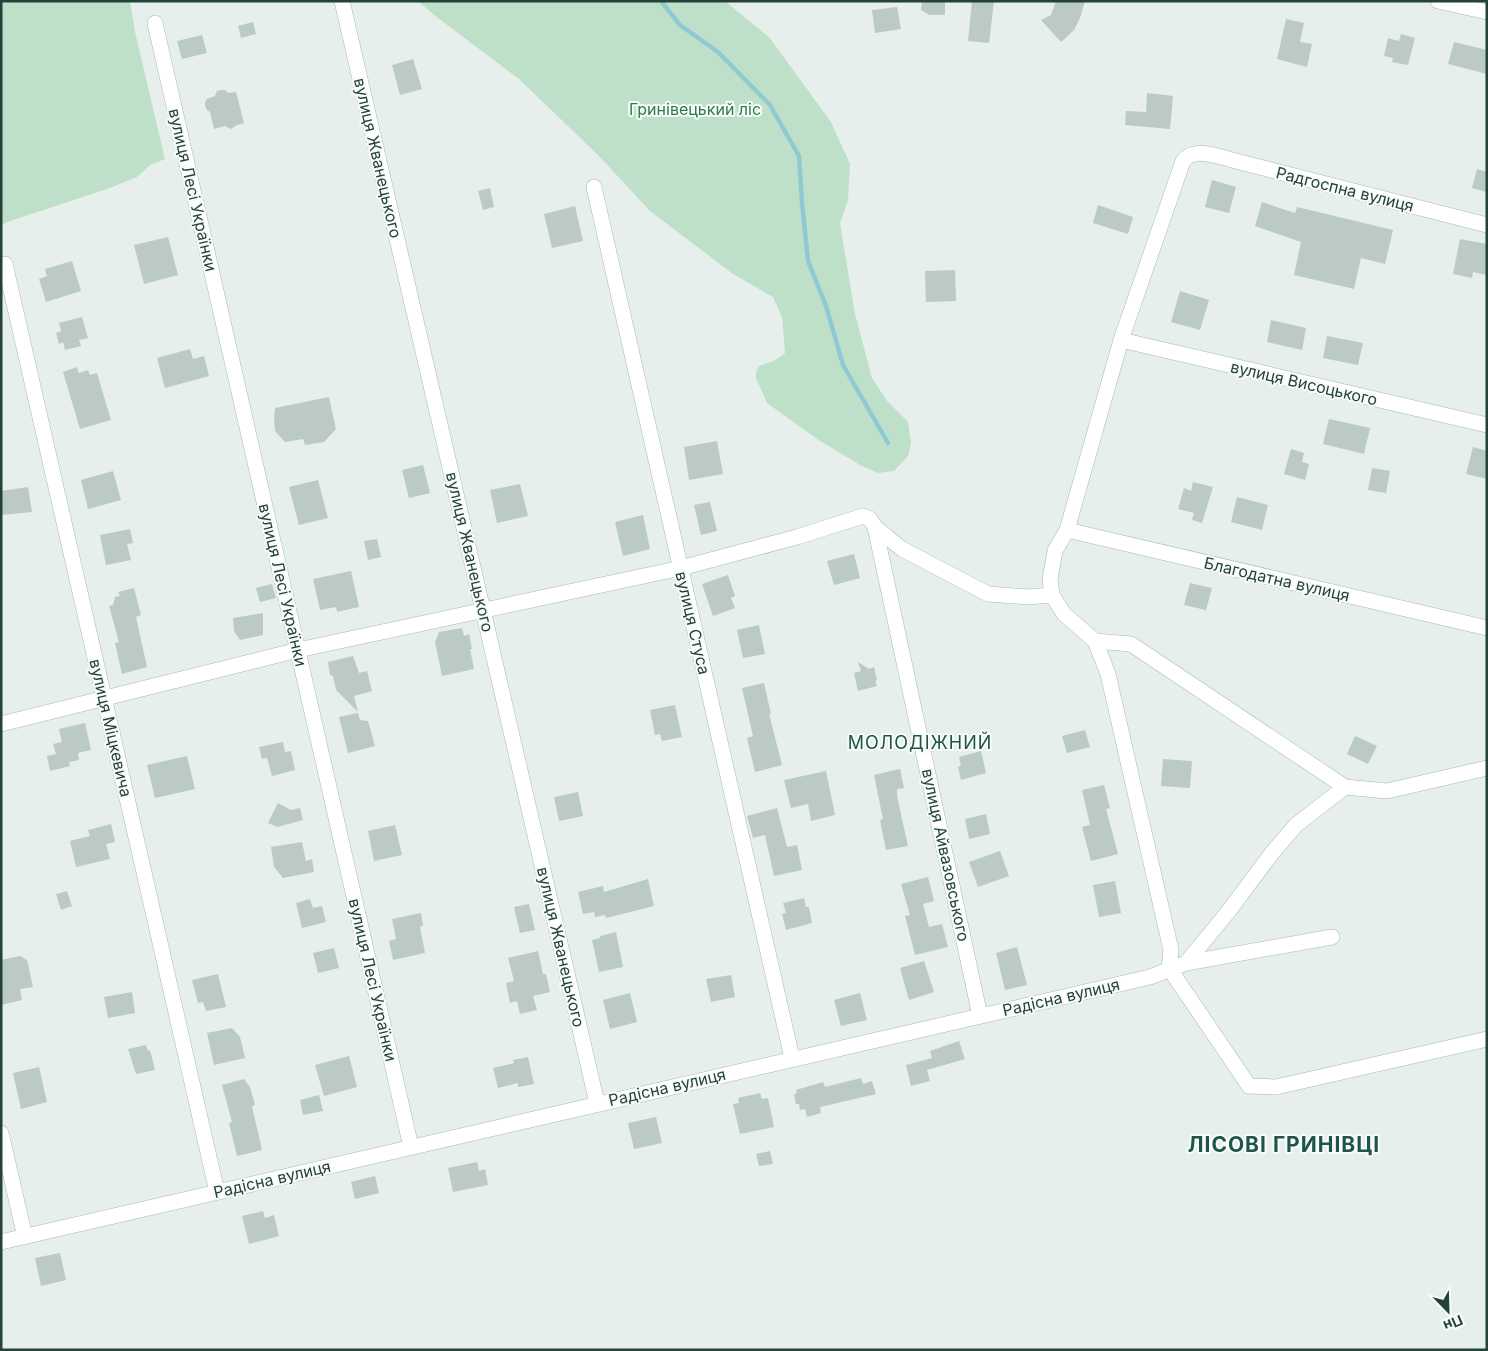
<svg xmlns="http://www.w3.org/2000/svg" width="1488" height="1351" viewBox="0 0 1488 1351" font-family="Inter,sans-serif">
	<rect width="100%" height="100%" fill="#e6efeb"/>
	<!-- green -->
	<g fill="#bfe0c8">
		<polygon points="1,1 130,1 135,32 165,159 150,165 137,177 110,188 10,221 1,225"/>
		<polygon points="418,1 725,1 769,37 831,122 850,164 848,200 840,223 855,314 872,378 887,401 908,422 911,443 908,456 894,471 878,473 860,465 817,439 767,403 756,378 756,372 759,366 774,361 785,353 782,317 773,297 733,274 650,211 598,155 519,79 434,15"/>
	</g>
	<g fill="none" stroke-linecap="round" stroke-linejoin="round">
		<!-- stream -->
		<polyline stroke="#8ec9d4" stroke-width="4.5" points="661,1 680,25 718,52 770,105 799,156 802,203 808,261 826,306 843,365 888,443"/>
	</g>
	<!-- building -->
	<g fill="#bbcac4">
		<polygon points="922,1 945,1 945,15 929,15 921,10"/>
		<polygon points="972,1 994,1 989,43 968,41"/>
		<polygon points="1056,1 1085,1 1080,18 1074,30 1061,42 1041,20 1051,15"/>
		<polygon points="897,7 901,29 875,33 872,10"/>
		<polygon points="1286,19 1304,23 1300,42 1312,44 1307,67 1277,59"/>
		<polygon points="253,22 256,34 241,38 238,26"/>
		<polygon points="1401,34 1415,38 1408,65 1392,62 1393,58 1384,56 1388,38 1399,41"/>
		<polygon points="202,35 207,53 182,59 177,41"/>
		<polygon points="1454,42 1487,50 1487,74 1448,64"/>
		<polygon points="413,59 422,89 400,95 392,65"/>
		<polygon points="221,90 225,90 228,93 236,92 244,123 237,125 231,129 225,126 214,129 210,112 207,110 205,106 205,102 207,99 215,96 217,91"/>
		<polygon points="1147,93 1173,96 1170,129 1125,125 1126,111 1146,112"/>
		<polygon points="1477,169 1487,172 1487,192 1472,188"/>
		<polygon points="1212,180 1236,187 1229,213 1205,207"/>
		<polygon points="490,188 494,207 483,210 478,191"/>
		<polygon points="1262,202 1295,213 1297,207 1393,230 1385,264 1361,258 1354,289 1294,275 1301,242 1255,226"/>
		<polygon points="1098,205 1133,217 1128,234 1093,223"/>
		<polygon points="575,206 583,241 552,248 544,214"/>
		<polygon points="168,237 178,275 144,284 134,245"/>
		<polygon points="1460,239 1487,244 1487,275 1473,272 1472,278 1453,274"/>
		<polygon points="72,261 81,291 46,302 39,279 47,276 45,269"/>
		<polygon points="955,270 956,301 926,302 925,271"/>
		<polygon points="1180,291 1209,300 1200,330 1171,322"/>
		<polygon points="82,317 88,338 79,340 81,346 65,350 63,342 59,344 56,333 61,331 59,323"/>
		<polygon points="1271,320 1306,328 1302,350 1267,342"/>
		<polygon points="1327,336 1363,343 1358,365 1323,358"/>
		<polygon points="190,349 193,359 204,356 209,376 165,388 157,358"/>
		<polygon points="77,367 79,373 88,370 90,375 97,373 111,420 80,429 63,372"/>
		<polygon points="329,397 336,429 324,442 305,445 303,439 285,442 275,431 274,417 275,408"/>
		<polygon points="1329,419 1370,428 1364,454 1323,444"/>
		<polygon points="717,441 723,474 689,480 684,447"/>
		<polygon points="1473,447 1487,451 1487,479 1466,474"/>
		<polygon points="1291,449 1304,453 1302,462 1309,464 1305,480 1284,474"/>
		<polygon points="423,465 430,493 409,498 402,470"/>
		<polygon points="1372,468 1390,471 1386,493 1368,490"/>
		<polygon points="113,471 121,500 88,509 81,480"/>
		<polygon points="318,480 328,518 299,525 289,487"/>
		<polygon points="1193,482 1213,487 1202,523 1192,520 1194,513 1178,509 1184,488 1191,491"/>
		<polygon points="520,484 528,516 497,523 490,490"/>
		<polygon points="28,487 32,512 1,515 1,491"/>
		<polygon points="1237,497 1268,505 1262,530 1231,522"/>
		<polygon points="710,502 717,531 701,535 694,505"/>
		<polygon points="643,515 650,549 623,556 615,522"/>
		<polygon points="130,529 133,543 127,544 131,560 106,565 100,535"/>
		<polygon points="377,539 381,557 368,560 364,541"/>
		<polygon points="854,554 860,578 834,585 827,561"/>
		<polygon points="351,571 359,607 337,612 336,607 320,610 313,579"/>
		<polygon points="728,575 735,596 731,598 735,608 713,616 702,584"/>
		<polygon points="1190,583 1212,588 1206,610 1184,605"/>
		<polygon points="272,584 276,598 260,602 256,588"/>
		<polygon points="134,588 141,615 136,617 147,667 122,674 115,643 119,642 109,606 113,605 115,597 120,596 118,592"/>
		<polygon points="263,613 263,635 240,640 234,631 233,618"/>
		<polygon points="759,625 765,654 743,658 737,630"/>
		<polygon points="462,628 464,636 469,634 472,649 470,649 474,669 442,676 435,642 439,632"/>
		<polygon points="353,656 359,673 367,671 372,691 354,696 358,712 336,690 333,676 330,675 328,662"/>
		<polygon points="858,662 869,669 874,667 877,680 875,681 877,686 858,691 854,673 861,671"/>
		<polygon points="764,683 771,714 769,714 782,765 755,772 747,738 753,736 742,688"/>
		<polygon points="675,705 682,737 662,741 660,734 655,735 650,710"/>
		<polygon points="358,713 360,720 368,721 375,746 348,753 339,717"/>
		<polygon points="85,723 91,750 78,753 79,760 69,762 70,766 50,771 47,756 56,754 53,744 62,742 59,729"/>
		<polygon points="1085,730 1090,747 1067,753 1062,736"/>
		<polygon points="1355,736 1377,746 1368,764 1347,754"/>
		<polygon points="283,742 285,752 291,751 295,770 272,776 267,758 262,759 259,747"/>
		<polygon points="981,751 986,773 961,780 958,767 961,766 959,757"/>
		<polygon points="187,756 195,789 155,798 147,765"/>
		<polygon points="1163,759 1192,761 1190,788 1161,786"/>
		<polygon points="900,769 904,788 897,789 897,796 908,846 886,850 880,820 883,819 874,775"/>
		<polygon points="826,771 835,815 811,821 808,804 791,808 784,780"/>
		<polygon points="1104,785 1110,808 1106,809 1118,854 1091,861 1082,827 1090,825 1082,790"/>
		<polygon points="578,792 583,816 559,821 554,797"/>
		<polygon points="278,803 291,810 300,808 303,820 277,827 268,823"/>
		<polygon points="777,808 787,847 797,845 802,870 774,876 765,835 753,838 747,816"/>
		<polygon points="986,814 990,834 969,839 965,819"/>
		<polygon points="111,824 115,842 106,844 110,859 76,867 70,841 90,836 88,830"/>
		<polygon points="395,825 402,855 374,861 368,831"/>
		<polygon points="302,842 306,861 312,859 314,872 283,878 274,867 271,847"/>
		<polygon points="1000,851 1009,876 978,887 969,862"/>
		<polygon points="928,877 934,901 923,904 929,927 942,924 948,947 915,955 905,916 910,915 901,884"/>
		<polygon points="648,879 654,906 606,918 605,915 595,917 594,912 583,914 578,892 603,886 604,892"/>
		<polygon points="1115,881 1121,913 1099,917 1093,885"/>
		<polygon points="67,891 72,906 61,910 56,894"/>
		<polygon points="804,898 806,907 809,907 812,923 786,930 782,914 786,913 783,903"/>
		<polygon points="310,899 313,908 322,906 326,922 302,928 296,903"/>
		<polygon points="529,904 535,930 520,933 514,907"/>
		<polygon points="421,913 423,925 420,927 425,953 393,960 389,941 396,939 392,919"/>
		<polygon points="616,932 623,967 599,972 592,940 600,938 600,936"/>
		<polygon points="1017,947 1027,985 1005,990 996,953"/>
		<polygon points="334,948 339,968 318,973 313,953"/>
		<polygon points="538,951 543,974 546,974 550,992 533,996 537,1010 520,1014 517,1001 510,1003 506,983 514,981 508,958"/>
		<polygon points="20,956 27,960 33,987 20,989 22,1000 1,1005 1,960"/>
		<polygon points="924,961 934,992 909,1000 900,968"/>
		<polygon points="218,974 226,1007 206,1011 203,1002 198,1003 192,980"/>
		<polygon points="731,975 735,997 711,1002 706,979"/>
		<polygon points="132,992 135,1013 108,1018 104,997"/>
		<polygon points="630,993 637,1022 610,1029 603,1000"/>
		<polygon points="860,993 867,1020 841,1026 834,1000"/>
		<polygon points="232,1028 240,1037 245,1058 214,1065 207,1033"/>
		<polygon points="959,1041 965,1059 927,1070 930,1081 911,1086 906,1065 932,1058 930,1051"/>
		<polygon points="146,1045 148,1051 150,1050 155,1070 136,1074 128,1049"/>
		<polygon points="349,1056 357,1087 324,1096 315,1065"/>
		<polygon points="528,1057 534,1084 518,1087 518,1083 498,1088 493,1068 514,1063 513,1060"/>
		<polygon points="39,1067 47,1102 21,1109 13,1073"/>
		<polygon points="861,1078 863,1084 872,1081 876,1094 820,1107 821,1113 807,1117 805,1109 800,1110 799,1104 796,1104 794,1094 797,1093 796,1090 823,1082 825,1087"/>
		<polygon points="244,1079 250,1087 255,1105 252,1106 262,1150 237,1156 229,1123 232,1122 222,1085"/>
		<polygon points="760,1093 762,1099 768,1098 774,1127 740,1134 733,1104 739,1103 738,1098"/>
		<polygon points="319,1095 323,1111 303,1115 300,1100"/>
		<polygon points="656,1117 662,1143 634,1149 628,1123"/>
		<polygon points="770,1151 773,1164 759,1166 756,1154"/>
		<polygon points="477,1162 479,1171 485,1169 488,1185 453,1192 448,1168"/>
		<polygon points="375,1176 379,1193 355,1199 351,1182"/>
		<polygon points="263,1211 265,1218 274,1215 279,1236 249,1244 242,1216"/>
		<polygon points="60,1253 66,1280 41,1286 35,1258"/>
	</g>
	<g fill="none" stroke-linecap="round" stroke-linejoin="round">
		<defs>
			<g id="minor">
				<polyline points="342,1 597,1103"/>
				<polyline points="1438,1 1487,12"/>
				<polyline points="155,23 411,1147"/>
				<polyline points="594,187 792,1058"/>
				<path d="M 1487,225 L 1236,161 C 1220,157 1195,146 1183,161 L 1121,340 L 1067,530 L 1055,551 L 1050,579 L 1052,595 L 1064,614 L 1095,641 L 1108,674 L 1171,950 L 1169,968 L 1249,1086 L 1276,1087 L 1487,1039"/>
				<polyline points="5,264 217,1192"/>
				<polyline points="1121,340 1487,425"/>
				<polyline points="875,527 902,549 988,594 1028,597 1052,595"/>
				<polyline points="1067,530 1487,628"/>
				<polyline points="1095,641 1131,644 1345,787 1387,791 1487,768"/>
				<polyline points="1,724 298,650 681,568 797,537 863,516 870,519 875,527 980,1016"/>
				<polyline points="1186,963 1228,912 1272,853 1296,825 1345,787"/>
				<polyline points="1,1133 25,1237"/>
				<polyline points="1,1242 1150,977 1186,963 1332,937"/>
			</g>
		</defs>
		<!-- minor casing -->
		<use href="#minor" stroke="#a8b8b2" stroke-width="16"/>
		<!-- minor -->
		<use href="#minor" stroke="#fff" stroke-width="15"/>
	</g>
	<g text-anchor="middle" dominant-baseline="central" stroke-width="4" stroke-linejoin="round" paint-order="stroke">
		<!-- park labels -->
		<g font-size="16" fill="#2d7a4b" stroke="#f7fbf9">
			<text x="695" y="109">Гринівецький ліс</text>
		</g>
		<!-- street labels -->
		<g font-size="16" fill="#24423a" stroke="#f7fbf9">
			<text transform="translate(378 158) rotate(77)">вулиця Жванецького</text>
			<text transform="translate(1345 189) rotate(14)">Радгоспна вулиця</text>
			<text transform="translate(193 190) rotate(77)">вулиця Лесі Українки</text>
			<text transform="translate(1304 383) rotate(13)">вулиця Висоцького</text>
			<text transform="translate(470 552) rotate(77)">вулиця Жванецького</text>
			<text transform="translate(1277 579) rotate(13)">Благодатна вулиця</text>
			<text transform="translate(283 585) rotate(77)">вулиця Лесі Українки</text>
			<text transform="translate(693 623) rotate(77)">вулиця Стуса</text>
			<text transform="translate(111 728) rotate(77)">вулиця Міцкевича</text>
			<text transform="translate(946 855) rotate(78)">вулиця Айвазовського</text>
			<text transform="translate(561 947) rotate(77)">вулиця Жванецького</text>
			<text transform="translate(373 980) rotate(77)">вулиця Лесі Українки</text>
			<text transform="translate(1061 997) rotate(-13)">Радісна вулиця</text>
			<text transform="translate(667 1087) rotate(-13)">Радісна вулиця</text>
			<text transform="translate(272 1179) rotate(-13)">Радісна вулиця</text>
		</g>
		<!-- neighbourhood labels -->
		<g font-size="18" letter-spacing="1" fill="#1f5548" stroke="#f7fbf9">
			<text x="920" y="742">МОЛОДІЖНИЙ</text>
		</g>
		<!-- district labels -->
		<g font-size="21" font-weight="bold" letter-spacing="1" fill="#1f5548" stroke="#f7fbf9">
			<text x="1284" y="1144">ЛІСОВІ ГРИНІВЦІ</text>
		</g>
	</g>
	<!-- border -->
	<rect width="1488" height="1351" fill="none" stroke="#24423a" stroke-width="5"/>
	<!-- north arrow -->
	<g transform="translate(1448 1311) rotate(157)" stroke="#f7fbf9" stroke-width="4" paint-order="stroke">
	<path d="M0-4L9 19L0 12L-9 19Z" fill="#24423a"/>
	<text y="-8" font-size="14" font-weight="bold" text-anchor="middle" fill="#24423a">Пн</text>
	</g>
</svg>
